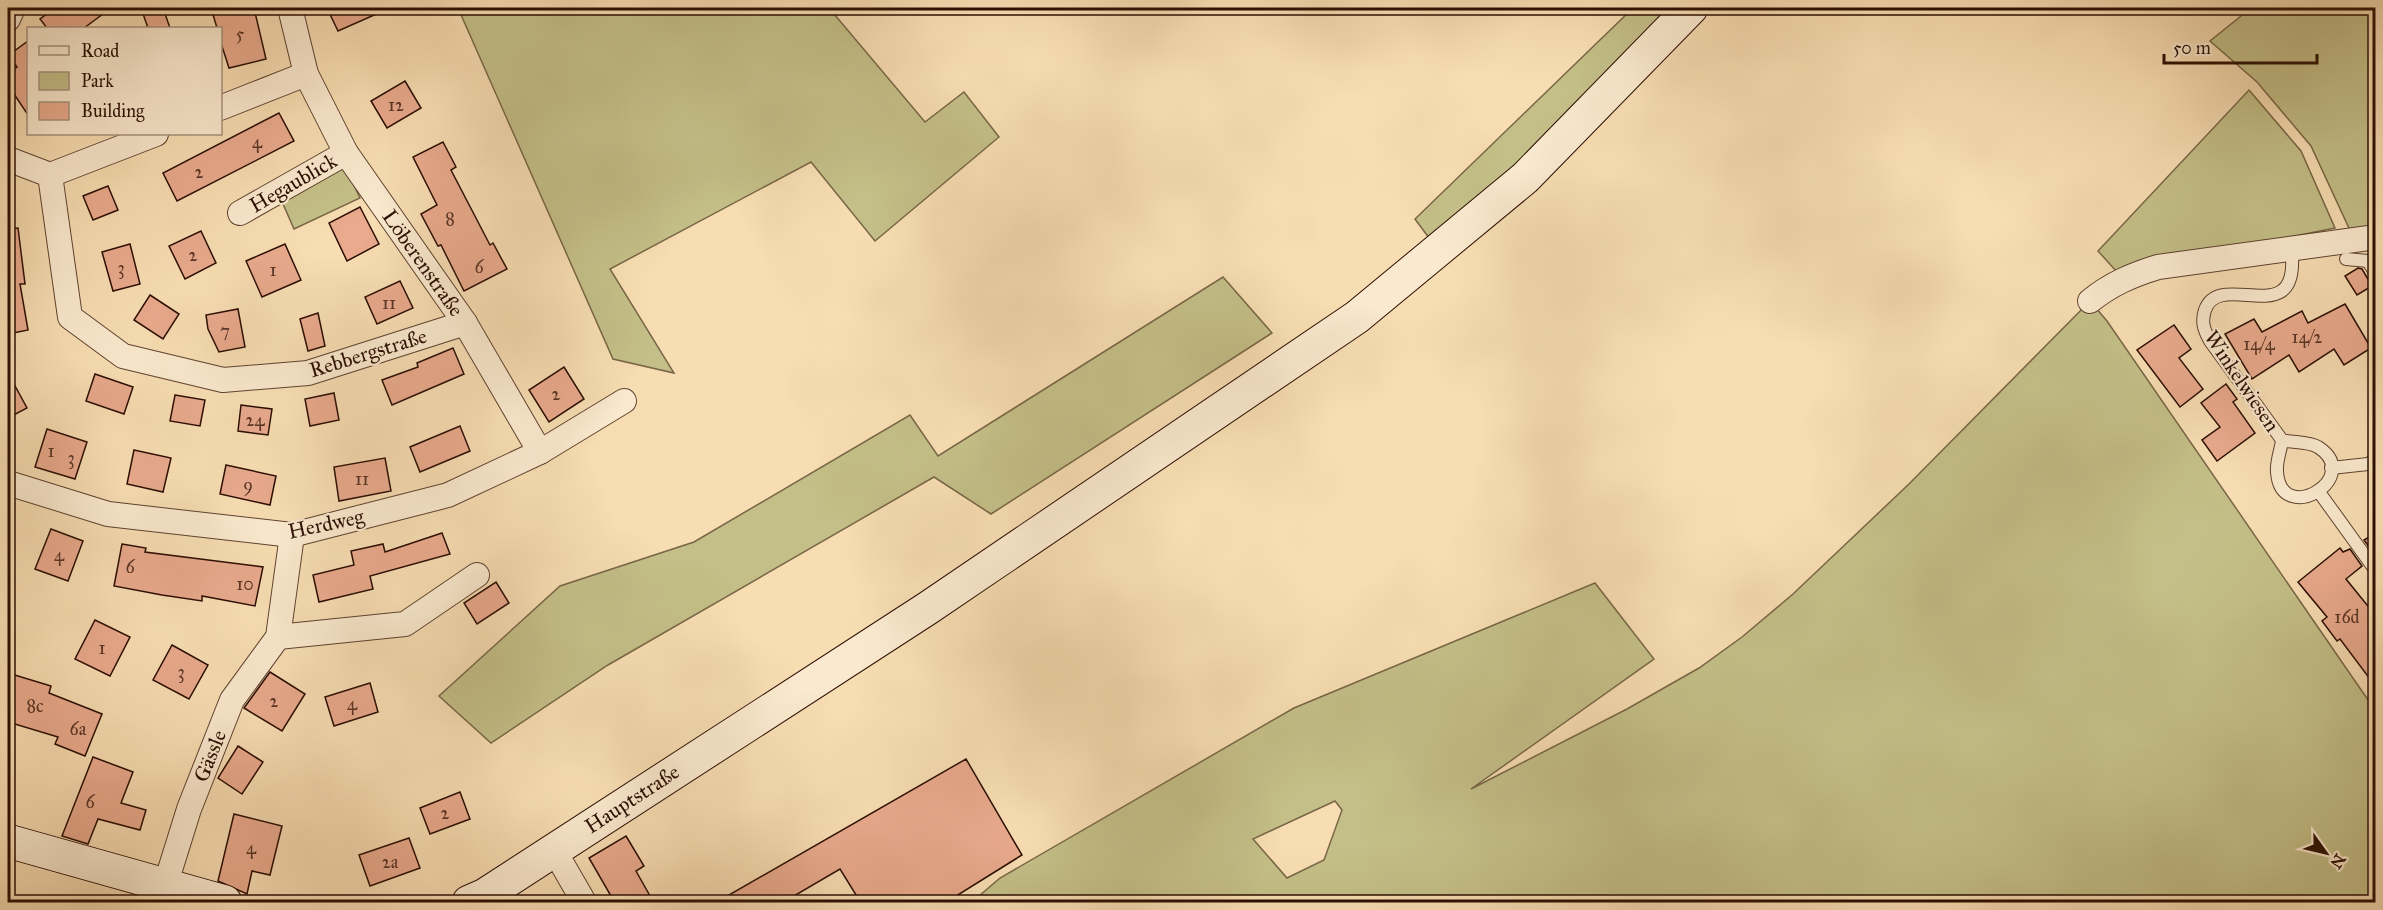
<svg xmlns="http://www.w3.org/2000/svg" width="2383" height="910" viewBox="0 0 2383 910" font-family="'IM FELL Great Primer',serif">
	<rect width="100%" height="100%" fill="#f8ddb3"/>
	<filter id="stains"><feTurbulence type="fractalNoise" baseFrequency=".00333" numOctaves="4"/><feColorMatrix values="0 0 0 0 .2 0 0 0 0 .09 0 0 0 0 .02 0 0 0 .5 -.17"/></filter>
	<radialGradient id="worn" r=".72"><stop offset=".6" stop-color="#630" stop-opacity="0"/><stop offset="1" stop-color="#630" stop-opacity=".3"/></radialGradient>
	<!-- green -->
	<g fill="#c4bf88" stroke="#786646" stroke-width="1.5" fill-rule="evenodd">
		<polygon points="458,8 829,8 925,122 964,92 999,137 875,241 811,162 610,269 674,373 613,359"/>
		<polygon points="1633,8 1691,8 1438,250 1415,219"/>
		<polygon points="2251,8 2375,8 2375,237 2354,239 2311,146 2257,82 2210,41"/>
		<polygon points="2249,90 2301,151 2335,228 2117,272 2098,251"/>
		<polygon points="343,162 360,198 294,229 280,197"/>
		<polygon points="1223,277 1272,333 991,514 934,477 608,665 491,743 439,696 560,586 694,542 910,415 938,456"/>
		<path d="M 2090,301 L 2107,321 L 2375,710 L 2375,902 L 972,902 L 1000,878 L 1294,708 L 1595,583 L 1654,659 L 1471,789 L 1627,709 L 1699,668 L 1742,637 L 1793,594 L 1909,484 ZM 1335,801 L 1342,810 L 1324,860 L 1287,878 L 1253,839 Z"/>
	</g>
	<!-- building -->
	<g fill="#e9aa8d" stroke="#2b0e03" stroke-width="1.5">
		<polygon points="55,8 111,8 84,28 47,28 40,19"/>
		<polygon points="141,8 163,8 170,28 148,28"/>
		<polygon points="211,8 254,8 266,59 229,68 220,40 220,28 217,28"/>
		<polygon points="327,8 390,8 338,31"/>
		<polygon points="28,41 28,115 8,85 8,74 17,67 9,55"/>
		<polygon points="405,81 421,108 387,128 371,101"/>
		<polygon points="279,113 294,141 177,201 163,173"/>
		<polygon points="443,142 456,167 451,170 490,245 493,243 507,269 464,291 441,245 438,246 421,214 437,205 413,157"/>
		<polygon points="108,186 118,210 93,220 83,196"/>
		<polygon points="360,207 379,244 347,261 329,223"/>
		<polygon points="18,228 25,284 20,284 28,330 8,334 8,229"/>
		<polygon points="201,231 216,263 185,279 169,246"/>
		<polygon points="130,244 140,284 113,291 102,252"/>
		<polygon points="285,244 301,280 262,297 246,261"/>
		<polygon points="2358,268 2362,269 2372,286 2357,295 2345,276"/>
		<polygon points="400,281 413,308 377,324 365,297"/>
		<polygon points="150,295 179,314 163,339 134,320"/>
		<polygon points="2345,304 2371,348 2344,365 2334,349 2299,372 2289,355 2252,379 2225,334 2254,319 2262,332 2302,311 2308,323"/>
		<polygon points="238,309 245,347 219,352 208,329 206,315"/>
		<polygon points="318,313 325,346 308,351 300,319"/>
		<polygon points="2174,325 2191,349 2179,358 2203,389 2180,407 2137,350"/>
		<polygon points="453,348 464,374 392,405 382,380 418,367 417,363"/>
		<polygon points="564,367 584,399 549,422 529,390"/>
		<polygon points="8,373 27,408 8,418"/>
		<polygon points="95,374 133,387 124,414 86,401"/>
		<polygon points="2226,384 2237,399 2233,402 2255,433 2217,461 2202,440 2220,427 2201,403"/>
		<polygon points="334,393 339,420 310,426 305,399"/>
		<polygon points="175,395 205,400 200,426 170,421"/>
		<polygon points="241,405 272,409 268,435 238,431"/>
		<polygon points="460,426 470,451 420,472 410,447"/>
		<polygon points="47,429 87,442 75,479 35,467"/>
		<polygon points="134,450 171,458 163,492 127,484"/>
		<polygon points="385,458 391,491 339,501 334,467"/>
		<polygon points="226,465 276,476 270,505 220,494"/>
		<polygon points="51,529 83,541 68,581 35,569"/>
		<polygon points="442,533 450,554 370,576 373,589 319,602 313,575 354,565 351,551 383,544 385,552"/>
		<polygon points="2376,533 2376,555 2375,555 2364,540"/>
		<polygon points="122,544 146,548 145,552 263,567 255,606 202,596 202,601 162,595 114,586"/>
		<polygon points="2340,548 2343,552 2350,549 2362,566 2346,579 2376,616 2376,687 2340,639 2337,641 2322,621 2327,617 2298,582"/>
		<polygon points="496,582 509,603 477,624 464,603"/>
		<polygon points="95,620 130,637 110,676 75,659"/>
		<polygon points="172,645 208,665 189,699 153,680"/>
		<polygon points="270,672 305,694 282,731 244,708"/>
		<polygon points="8,673 51,686 49,693 102,714 85,756 55,744 58,737 8,722"/>
		<polygon points="370,683 378,712 334,726 325,697"/>
		<polygon points="238,746 263,762 242,794 218,778"/>
		<polygon points="93,757 133,772 121,803 146,810 140,830 98,819 88,844 62,836"/>
		<polygon points="966,759 1022,855 945,903 861,903 840,869 782,903 715,903"/>
		<polygon points="460,792 470,819 430,834 420,808"/>
		<polygon points="234,814 282,826 270,875 252,871 247,894 218,881"/>
		<polygon points="626,836 644,866 636,871 654,903 615,903 589,858"/>
		<polygon points="409,838 420,868 370,886 359,855"/>
	</g>
	<g fill="none" stroke-linecap="round" stroke-linejoin="round">
		<defs>
			<g id="lane">
				<polyline points="2346,259 2368,261 2376,274"/>
				<path d="M 2282,440 C 2281,450 2276,461 2277,472 C 2281,528 2365,477 2318,447 C 2308,441 2293,443 2282,440 L 2210,341 C 2204,330 2201,322 2205,310 C 2220,267 2303,336 2291,247"/>
				<polyline points="2331,468 2368,464 2376,459"/>
				<polyline points="2319,492 2376,571"/>
			</g>
			<g id="street">
				<polyline points="8,19 13,8"/>
				<polyline points="306,74 346,153 465,323 540,452"/>
				<polyline points="220,108 306,74 290,8"/>
				<polyline points="8,159 50,175 156,134"/>
				<polyline points="50,175 70,317 123,356 223,380 308,373 465,323"/>
				<polyline points="240,213 346,153"/>
				<path d="M 2090,301 C 2111,284 2132,275 2158,267 L 2376,237"/>
				<polyline points="8,483 108,514 292,535 448,495 540,452 624,401"/>
				<polyline points="278,637 405,624 477,575"/>
				<polyline points="554,850 584,902"/>
				<polyline points="173,898 165,886 189,809 232,700 278,637 292,535"/>
			</g>
			<g id="secondary">
				<polyline points="8,841 225,902"/>
				<polyline points="469,902 485,895 928,608 1357,317 1525,178 1691,8"/>
			</g>
		</defs>
		<!-- lane casing -->
		<use href="#lane" stroke="#5e422f" stroke-width="14"/>
		<!-- street casing -->
		<use href="#street" stroke="#5e422f" stroke-width="26"/>
		<!-- secondary casing -->
		<use href="#secondary" stroke="#2b0e03" stroke-width="35"/>
		<!-- lane -->
		<use href="#lane" stroke="#fae9ce" stroke-width="12"/>
		<!-- street -->
		<use href="#street" stroke="#fae9ce" stroke-width="24"/>
		<!-- secondary -->
		<use href="#secondary" stroke="#fae9ce" stroke-width="33"/>
	</g>
	<g text-anchor="middle" dominant-baseline="central" stroke-width="4.5" stroke-linejoin="round" paint-order="stroke">
		<!-- number labels -->
		<g font-size="18" fill="#5a3526">
			<text x="240" y="34">5</text>
			<text x="396" y="105">12</text>
			<text x="257" y="142">4</text>
			<text x="199" y="172">2</text>
			<text x="450" y="219">8</text>
			<text x="193" y="255">2</text>
			<text x="479" y="267">6</text>
			<text x="121" y="268">3</text>
			<text x="273" y="270">1</text>
			<text x="389" y="303">11</text>
			<text x="225" y="331">7</text>
			<text x="2307" y="337">14/2</text>
			<text x="2259" y="344">14/4</text>
			<text x="556" y="394">2</text>
			<text x="255" y="420">24</text>
			<text x="51" y="451">1</text>
			<text x="71" y="458">3</text>
			<text x="362" y="479">11</text>
			<text x="248" y="485">9</text>
			<text x="59" y="555">4</text>
			<text x="130" y="567">6</text>
			<text x="245" y="584">10</text>
			<text x="2347" y="617">16d</text>
			<text x="102" y="648">1</text>
			<text x="181" y="672">3</text>
			<text x="274" y="701">2</text>
			<text x="352" y="704">4</text>
			<text x="35" y="706">8c</text>
			<text x="78" y="729">6a</text>
			<text x="90" y="802">6</text>
			<text x="445" y="813">2</text>
			<text x="251" y="848">4</text>
			<text x="390" y="862">2a</text>
		</g>
		<!-- street labels -->
		<g font-size="21" fill="#2b0e03" stroke="#fae9ce">
			<text transform="translate(293 183) rotate(-30)">Hegaublick</text>
			<text transform="translate(423 263) rotate(55)">Löberenstraße</text>
			<text transform="translate(368 353) rotate(-17)">Rebbergstraße</text>
			<text transform="translate(2242 381) rotate(56)">Winkelwiesen</text>
			<text transform="translate(326 524) rotate(-12)">Herdweg</text>
			<text transform="translate(210 756) rotate(-68)">Gässle</text>
			<text transform="translate(632 799) rotate(-33)">Hauptstraße</text>
		</g>
	</g>
	<!-- margin -->
	<rect width="2383" height="910" fill="none" stroke="#f8ddb3" stroke-width="30"/>
	<rect x="9" y="9" width="2365" height="892" fill="none" stroke="#2b0e03" stroke-width="3"/>
	<rect x="15" y="15" width="2353" height="880" fill="none" stroke="#2b0e03" stroke-width="1.5"/>
	<!-- legend -->
	<rect x="27" y="27" width="195" height="108" fill="#fae9ce" stroke="#a7917d" stroke-width="1.5"/>
	<rect x="39" y="46" width="30" height="9" fill="#fae9ce" stroke="#a7917d" stroke-width="1.5"/>
	<text x="81" y="57" font-size="18" fill="#2b0e03">Road</text>
	<rect x="39" y="72" width="30" height="18" fill="#c4bf88" stroke="#a7917d" stroke-width="1.5"/>
	<text x="81" y="87" font-size="18" fill="#2b0e03">Park</text>
	<rect x="39" y="102" width="30" height="18" fill="#e9aa8d" stroke="#a7917d" stroke-width="1.5"/>
	<text x="81" y="117" font-size="18" fill="#2b0e03">Building</text>
	<!-- north arrow -->
	<g transform="translate(2326 853) rotate(124)" stroke="#fae9ce" stroke-width="4.5" paint-order="stroke">
	<path d="M0-4.5L10 22L0 15L-10 22Z" fill="#2b0e03"/>
	<text y="-9" font-size="16" font-weight="bold" text-anchor="middle" fill="#2b0e03">N</text>
	</g>
	<!-- scale -->
	<path d="M2164 54v9h153v-9" fill="none" stroke="#2b0e03" stroke-width="3"/>
	<text x="2173" y="54" font-size="18" fill="#2b0e03" stroke="#fae9ce" stroke-width="4.5" paint-order="stroke">50 m</text>
	<rect width="100%" height="100%" filter="url(#stains)"/>
	<rect width="100%" height="100%" fill="url(#worn)"/>
</svg>
